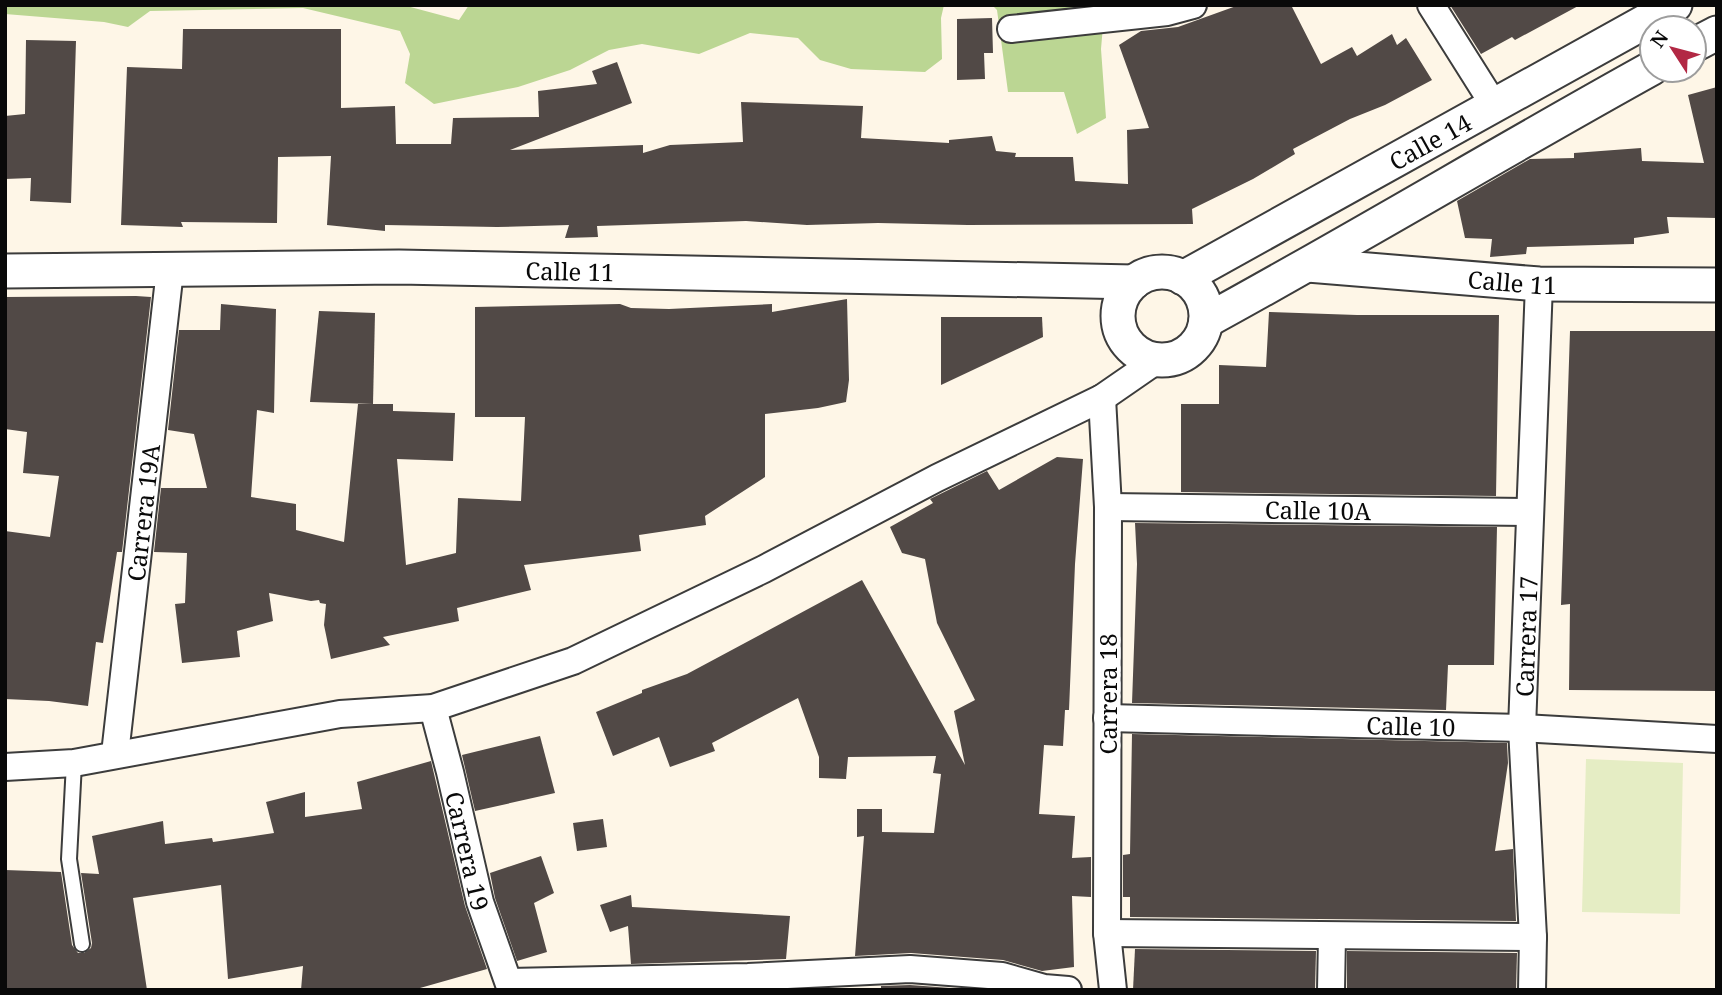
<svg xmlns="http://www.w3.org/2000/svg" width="1722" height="995" viewBox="0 0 1722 995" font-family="'Noto Serif',serif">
	<rect width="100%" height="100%" fill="#fef6e7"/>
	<!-- forest -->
	<g fill="#bbd693">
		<polygon points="5,5 403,5 459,20 469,5 944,5 941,18 942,59 925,72 851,69 820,60 798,38 750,33 699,54 642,44 609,50 570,70 518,87 434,104 405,83 410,54 400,31 303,8 150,11 128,27 104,22 5,14"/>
		<polygon points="992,5 1129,5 1104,14 1101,49 1106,118 1077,134 1064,92 1008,92 997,10"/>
	</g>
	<!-- pitch -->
	<polygon fill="#e5edc4" points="1586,759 1683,763 1680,914 1582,912"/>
	<!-- building -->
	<g fill="#514946">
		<polygon points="1239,5 1291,5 1321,64 1352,47 1357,56 1392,34 1397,45 1406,38 1432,80 1385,105 1350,119 1293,149 1295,154 1253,179 1192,209 1193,224 968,225 878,223 807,225 746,221 597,226 598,237 565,238 569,225 497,227 385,225 385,231 327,225 331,156 278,157 277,223 181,222 183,227 121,225 127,67 182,69 183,29 341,29 341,108 395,106 396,144 451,144 453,118 539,117 538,91 597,84 592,71 617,62 632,103 510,150 643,145 643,153 670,145 743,142 741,102 863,106 861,138 949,143 949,140 992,136 996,151 1016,153 1015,157 1073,157 1075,181 1128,184 1127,130 1149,128 1119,45 1141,31 1178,27"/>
		<polygon points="1450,5 1580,5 1515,40 1512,37 1481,54"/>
		<polygon points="992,18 993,53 984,53 985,79 957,80 957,19"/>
		<polygon points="26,40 76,41 71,203 30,201 31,178 5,179 5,116 25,114"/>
		<polygon points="1717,87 1717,218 1667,217 1669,233 1634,238 1634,244 1527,247 1526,254 1490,257 1492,239 1465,238 1457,201 1530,159 1574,158 1574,153 1641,148 1642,161 1704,163 1688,95"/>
		<polygon points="136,296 151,297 122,552 117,552 103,643 96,642 88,706 49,701 5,699 5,531 50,537 59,476 23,473 27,432 5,429 5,297"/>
		<polygon points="847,299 849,380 846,402 818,408 765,414 765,477 705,516 706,525 639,535 641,551 524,565 531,590 457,608 459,621 383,637 390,645 331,659 324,625 326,604 320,603 319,600 311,601 269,593 273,621 237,631 240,657 182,663 175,604 185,603 187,553 154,552 161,488 207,488 194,434 168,430 179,330 220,330 221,304 276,309 274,413 257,410 251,497 296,504 296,530 344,542 358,404 393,404 393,411 455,413 453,461 397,459 406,565 456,553 458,498 521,501 525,417 475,417 475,307 620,304 631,308 669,309 772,304 772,312"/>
		<polygon points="319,311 375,313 373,404 310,402"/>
		<polygon points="1269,312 1357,315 1499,315 1496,496 1181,492 1181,404 1219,404 1219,365 1266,367"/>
		<polygon points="941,317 1042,317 1043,337 941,385"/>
		<polygon points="1570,331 1717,331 1717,691 1569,690 1570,604 1561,605"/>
		<polygon points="1057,457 1083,459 1075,564 1069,710 1065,710 1063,746 1044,745 1039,814 1075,816 1072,858 1091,857 1091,897 1072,896 1074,967 1042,971 1003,960 911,953 855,956 864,836 857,837 857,809 882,809 882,832 934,833 941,774 933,773 936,756 848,757 846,779 819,778 819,757 798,698 712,743 715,751 670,767 659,737 613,756 596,712 642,693 642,690 687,674 862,580 965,765 954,711 975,700 937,623 925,559 902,553 890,527 933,503 930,499 987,471 999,490"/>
		<polygon points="1135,523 1497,527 1494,665 1448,665 1446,710 1132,703 1137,564"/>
		<polygon points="1132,734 1507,743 1508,763 1495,851 1513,849 1516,921 1130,917 1130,897 1123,897 1123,855 1130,854"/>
		<polygon points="540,736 555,793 475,811 462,755"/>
		<polygon points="431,761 465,906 487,969 413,990 301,990 303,966 228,979 221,885 133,898 147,990 5,990 5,870 61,872 72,945 78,953 84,953 91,948 92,943 81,873 99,874 92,836 163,821 165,844 212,838 213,842 274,833 266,802 305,792 305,817 362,809 357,782"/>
		<polygon points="603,819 607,847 577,851 573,823"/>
		<polygon points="541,856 554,893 534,903 547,952 517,961 495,898 490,873"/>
		<polygon points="631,895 632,907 790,916 786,959 631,964 628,926 610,932 600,905"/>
		<polygon points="1135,949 1316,951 1315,990 1133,990"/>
		<polygon points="1347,951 1517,953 1516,990 1347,990"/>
		<polygon points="910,985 964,989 964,990 881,990 881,986"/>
	</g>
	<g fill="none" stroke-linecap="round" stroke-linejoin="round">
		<defs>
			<polyline id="service" points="74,763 69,859 82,944"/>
			<g id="minor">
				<polyline points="1431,5 1494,105"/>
				<polyline points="1011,29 1167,12 1193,5"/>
				<polyline points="1102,398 1108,507 1107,933 1113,990"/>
				<path id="s1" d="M 1108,507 L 1529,512"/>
				<path id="s2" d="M 433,708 L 450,772 L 480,902 L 511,990"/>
				<path id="s3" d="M 1107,718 L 1522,728 L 1717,739"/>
				<path id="s4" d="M 115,754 L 170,270"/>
				<polyline points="5,767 74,763 340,714 433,708 573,661 764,569 937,478 1102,398 1157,360"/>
				<polyline points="1107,933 1533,937"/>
				<polyline points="509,982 748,977 910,969 1002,976 1044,988 1068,990"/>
				<polyline points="1331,990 1332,936"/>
				<path id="s5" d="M 1532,990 L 1533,937 L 1522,728 L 1539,284"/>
			</g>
			<g id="tertiary">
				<polyline points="1694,45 1717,33"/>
				<path id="s6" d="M 1308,265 L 1539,284 L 1717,285"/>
				<path id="s7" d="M 5,271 L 399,267 L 1134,282"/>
				<circle cx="1162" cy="316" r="44"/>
				<path id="s8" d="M 1183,278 L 1675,5"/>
				<path d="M 1206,321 C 1356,239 1502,151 1652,68"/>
			</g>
		</defs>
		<!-- service casing -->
		<use href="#service" stroke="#3c3c3c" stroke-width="18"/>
		<!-- minor casing -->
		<use href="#minor" stroke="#3c3c3c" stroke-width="30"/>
		<!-- tertiary casing -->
		<use href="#tertiary" stroke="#3c3c3c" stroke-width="37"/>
		<!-- service -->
		<use href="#service" stroke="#fff" stroke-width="14"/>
		<!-- minor -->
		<use href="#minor" stroke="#fff" stroke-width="26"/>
		<!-- tertiary -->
		<use href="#tertiary" stroke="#fff" stroke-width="33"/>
	</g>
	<g text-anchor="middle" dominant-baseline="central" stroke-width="7" stroke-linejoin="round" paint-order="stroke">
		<!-- street labels -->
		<g font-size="24" fill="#090909" stroke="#fff">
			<text stroke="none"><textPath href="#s8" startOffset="282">Calle 14</textPath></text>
			<text stroke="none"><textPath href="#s7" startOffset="565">Calle 11</textPath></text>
			<text stroke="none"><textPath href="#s6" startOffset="205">Calle 11</textPath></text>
			<text stroke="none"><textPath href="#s1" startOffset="210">Calle 10A</textPath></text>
			<text stroke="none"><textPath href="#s4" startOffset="243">Carrera 19A</textPath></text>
			<text stroke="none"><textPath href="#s5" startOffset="354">Carrera 17</textPath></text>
			<text transform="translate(1107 694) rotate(-90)">Carrera 18</text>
			<text stroke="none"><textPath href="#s3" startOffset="304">Calle 10</textPath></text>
			<text stroke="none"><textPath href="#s2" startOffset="147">Carrera 19</textPath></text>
		</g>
	</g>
	<!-- border -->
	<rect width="1722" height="995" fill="none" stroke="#090909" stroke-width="14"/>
	<!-- north arrow -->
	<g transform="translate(1673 49) rotate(306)"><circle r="33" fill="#ffffff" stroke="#9d9d9d" stroke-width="2"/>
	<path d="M0-5L12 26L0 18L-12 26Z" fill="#b22844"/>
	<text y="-10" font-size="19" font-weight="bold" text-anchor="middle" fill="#090909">N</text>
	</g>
</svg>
